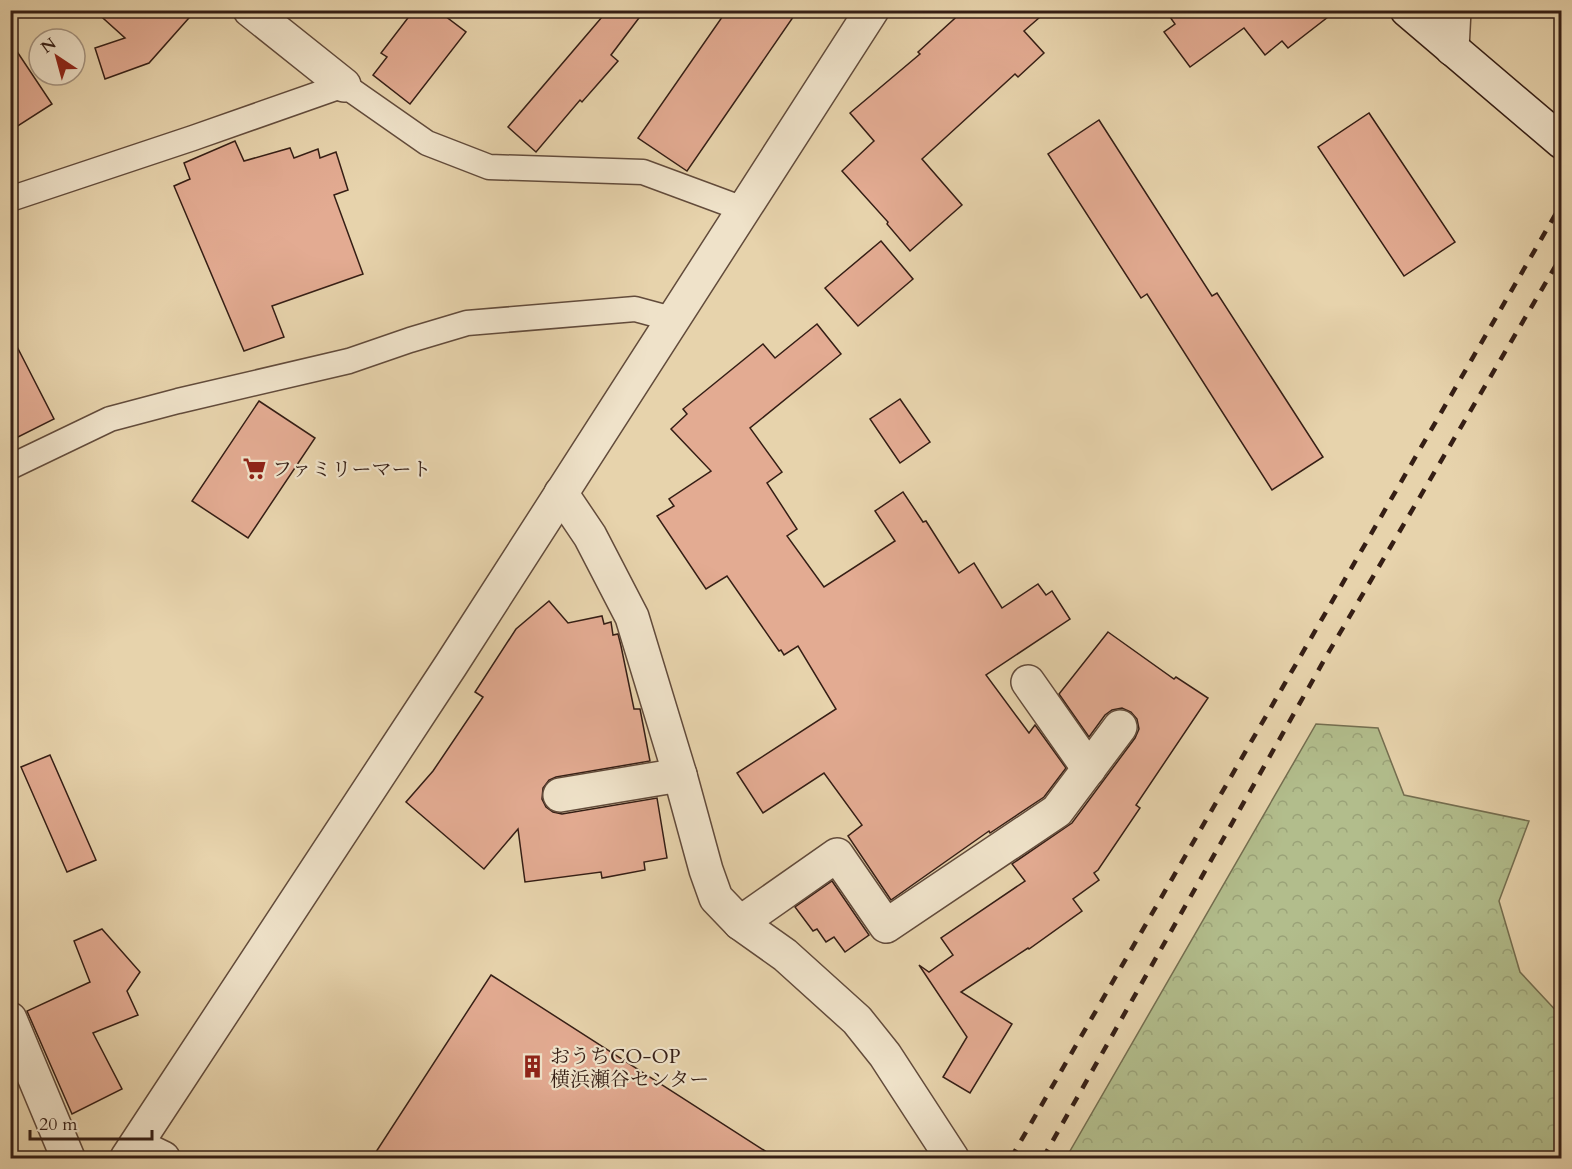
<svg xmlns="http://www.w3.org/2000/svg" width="1572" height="1169" viewBox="0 0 1572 1169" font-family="Cardo,'Noto Serif JP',serif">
	<defs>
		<pattern id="forest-crowns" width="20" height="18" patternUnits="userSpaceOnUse" patternTransform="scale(1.5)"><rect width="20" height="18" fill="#b2bd8c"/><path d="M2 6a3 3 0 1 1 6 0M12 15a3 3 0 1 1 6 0" fill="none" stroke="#9aa278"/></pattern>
	</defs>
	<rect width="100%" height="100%" fill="#e7d3ac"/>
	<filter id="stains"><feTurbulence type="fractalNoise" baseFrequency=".00333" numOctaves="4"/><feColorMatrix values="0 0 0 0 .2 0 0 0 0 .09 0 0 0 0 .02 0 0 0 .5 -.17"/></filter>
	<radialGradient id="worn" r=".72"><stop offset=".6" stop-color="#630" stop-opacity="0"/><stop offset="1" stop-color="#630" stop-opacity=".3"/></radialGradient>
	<!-- forest -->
	<polygon fill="url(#forest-crowns)" stroke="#746e50" stroke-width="1.5" points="1316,724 1378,728 1404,795 1529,821 1499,901 1520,972 1561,1016 1561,1156 1559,1158 1066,1158"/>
	<!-- building -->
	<g fill="#e3ab92" stroke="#351e15" stroke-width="1.5">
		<polygon points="94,10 196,10 149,63 105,79 95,48 125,38"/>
		<polygon points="414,10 437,10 466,32 410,104 373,75 387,57 381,53"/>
		<polygon points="608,10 645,10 611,55 618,61 582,102 580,100 536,152 508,127"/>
		<polygon points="727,10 798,10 687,171 638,138"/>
		<polygon points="964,10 1048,10 1024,31 1044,53 1018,77 1015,74 922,159 962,205 910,251 887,224 888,222 842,171 874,141 850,113 920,54 918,52"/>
		<polygon points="1165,10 1337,10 1288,48 1282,41 1265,55 1244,28 1190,67 1164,32 1175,24"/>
		<polygon points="10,41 52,104 10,131"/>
		<polygon points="1369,113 1455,242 1404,276 1318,147"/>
		<polygon points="1099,120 1212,296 1217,293 1323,457 1272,490 1147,294 1141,298 1048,154"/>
		<polygon points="235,141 244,161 290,148 294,158 318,149 320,158 336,152 348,190 334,195 363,274 272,306 284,337 244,351 174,186 190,179 184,163"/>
		<polygon points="881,241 913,279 858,326 825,288"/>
		<polygon points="817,324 841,354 750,428 782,472 767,483 797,529 787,536 824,587 895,541 875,511 903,492 923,522 926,521 959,573 974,563 1002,608 1038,584 1046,595 1052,591 1070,619 986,675 1029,733 1035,725 1066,768 1044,797 990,833 989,831 891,900 848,836 862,825 824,773 763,813 737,773 836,709 798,646 784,655 781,650 779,651 727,576 706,589 657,516 674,506 669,499 711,471 671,429 687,414 683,409 763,344 775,358"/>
		<polygon points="10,333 54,419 10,441"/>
		<polygon points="900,399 930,442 900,463 870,419"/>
		<polygon points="259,401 315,438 248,538 192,501"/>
		<polygon points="549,601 568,623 602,616 604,624 611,622 613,635 618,634 621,646 634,709 640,709 650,761 556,777 549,780 543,788 542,799 546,807 553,812 562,814 657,798 667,858 644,862 645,870 602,878 601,872 525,882 518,829 484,869 406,802 433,771 483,697 475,692 516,629"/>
		<polygon points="1108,632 1174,679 1176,677 1208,698 1136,805 1140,808 1098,870 1094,873 1099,880 1073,899 1082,911 1029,949 1028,948 961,992 1012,1024 970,1093 943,1077 967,1037 919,965 929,972 953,955 941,938 1025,881 1012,864 1072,823 1135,738 1139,729 1137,719 1131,712 1122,708 1112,710 1105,715 1089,737 1059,694"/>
		<polygon points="50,755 96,860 67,872 21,767"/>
		<polygon points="832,881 869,935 845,952 834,937 826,942 817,929 813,931 795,907"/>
		<polygon points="102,929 140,972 127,991 138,1015 93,1033 122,1089 72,1114 27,1011 90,982 74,941"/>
		<polygon points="491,975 776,1158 372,1158"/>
	</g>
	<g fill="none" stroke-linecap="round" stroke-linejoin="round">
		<defs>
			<g id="service">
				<polyline points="10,199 193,138 344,85 427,143 489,167 643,172 743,209"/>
				<polyline points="10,467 110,419 178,401 349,361 410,340 467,323 635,309 672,319"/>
			</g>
			<g id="minor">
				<polyline points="250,10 344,85"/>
				<polyline points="1452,49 1454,10"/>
				<polyline points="561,493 590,536 632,617 680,775 706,870 716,898 740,923 785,955 857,1020 885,1055 952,1158"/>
				<polyline points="1028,682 1089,769"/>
				<polyline points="560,795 680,775"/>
				<polyline points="740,923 837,855 886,926 1057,811 1120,727"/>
				<polyline points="10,1019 68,1158"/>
				<polyline points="136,1145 163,1158"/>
			</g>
			<polyline id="tertiary" points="127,1158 451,665 872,10"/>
			<polyline id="secondary" points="1407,10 1562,142"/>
		</defs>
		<!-- service casing -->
		<use href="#service" stroke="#624b3b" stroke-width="27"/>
		<!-- minor casing -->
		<use href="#minor" stroke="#624b3b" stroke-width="36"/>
		<!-- tertiary casing -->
		<use href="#tertiary" stroke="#624b3b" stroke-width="36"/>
		<!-- secondary casing -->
		<use href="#secondary" stroke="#351e15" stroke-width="36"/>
		<!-- service -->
		<use href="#service" stroke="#efe2c9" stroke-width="24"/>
		<!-- minor -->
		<use href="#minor" stroke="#efe2c9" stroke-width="33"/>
		<!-- tertiary -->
		<use href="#tertiary" stroke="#efe2c9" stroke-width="33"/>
		<!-- secondary -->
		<use href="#secondary" stroke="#efe2c9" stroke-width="33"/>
		<!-- rail -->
		<g stroke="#351e15" stroke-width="4.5" stroke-dasharray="10 10" stroke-linecap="butt">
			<polyline points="1011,1158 1562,203"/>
			<polyline points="1043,1158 1327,655 1562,255"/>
		</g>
	</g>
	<!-- icons -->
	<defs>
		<symbol id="supermarket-bare" viewBox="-9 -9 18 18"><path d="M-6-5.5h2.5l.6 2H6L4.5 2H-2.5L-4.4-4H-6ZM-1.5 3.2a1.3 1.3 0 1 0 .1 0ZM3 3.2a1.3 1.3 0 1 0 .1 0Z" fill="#8f2418" stroke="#efe2c9" stroke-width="2.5" paint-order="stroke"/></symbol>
		<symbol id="building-bare" viewBox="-9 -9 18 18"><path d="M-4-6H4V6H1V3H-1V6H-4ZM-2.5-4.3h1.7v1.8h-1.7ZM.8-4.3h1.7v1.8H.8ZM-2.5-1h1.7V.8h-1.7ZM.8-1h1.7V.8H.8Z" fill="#8f2418" stroke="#efe2c9" stroke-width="2.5" paint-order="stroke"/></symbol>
	</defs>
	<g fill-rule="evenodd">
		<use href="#supermarket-bare" x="238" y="452" width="33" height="33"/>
		<use href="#building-bare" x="516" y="1050" width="33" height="33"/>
	</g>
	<g text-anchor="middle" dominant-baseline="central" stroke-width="4.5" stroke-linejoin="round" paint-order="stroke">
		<!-- poi labels -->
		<g font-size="20" fill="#351e15" stroke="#efe2c9" text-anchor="start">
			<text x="272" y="469">ファミリーマート</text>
			<text x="550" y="1056">おうちCO-OP<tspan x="550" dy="23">横浜瀬谷センター</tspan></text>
		</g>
	</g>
	<!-- margin -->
	<rect width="1572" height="1169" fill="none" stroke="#e7d3ac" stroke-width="36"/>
	<rect x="12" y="12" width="1548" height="1145" fill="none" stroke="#351e15" stroke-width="3"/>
	<rect x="18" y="18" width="1536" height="1133" fill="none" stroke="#351e15" stroke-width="1.5"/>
	<!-- north arrow -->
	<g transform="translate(57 57) rotate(324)"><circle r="28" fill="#efe2c9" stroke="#a59481" stroke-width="1.5"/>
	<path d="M0-4.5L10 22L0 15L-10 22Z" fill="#8f2418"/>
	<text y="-9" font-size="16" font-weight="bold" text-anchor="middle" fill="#351e15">N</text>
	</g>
	<!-- scale -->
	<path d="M30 1130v9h122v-9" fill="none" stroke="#351e15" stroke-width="3"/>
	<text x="39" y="1130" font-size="18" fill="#351e15" stroke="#efe2c9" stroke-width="4.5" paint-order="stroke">20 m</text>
	<rect width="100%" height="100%" filter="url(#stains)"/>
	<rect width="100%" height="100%" fill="url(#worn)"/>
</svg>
